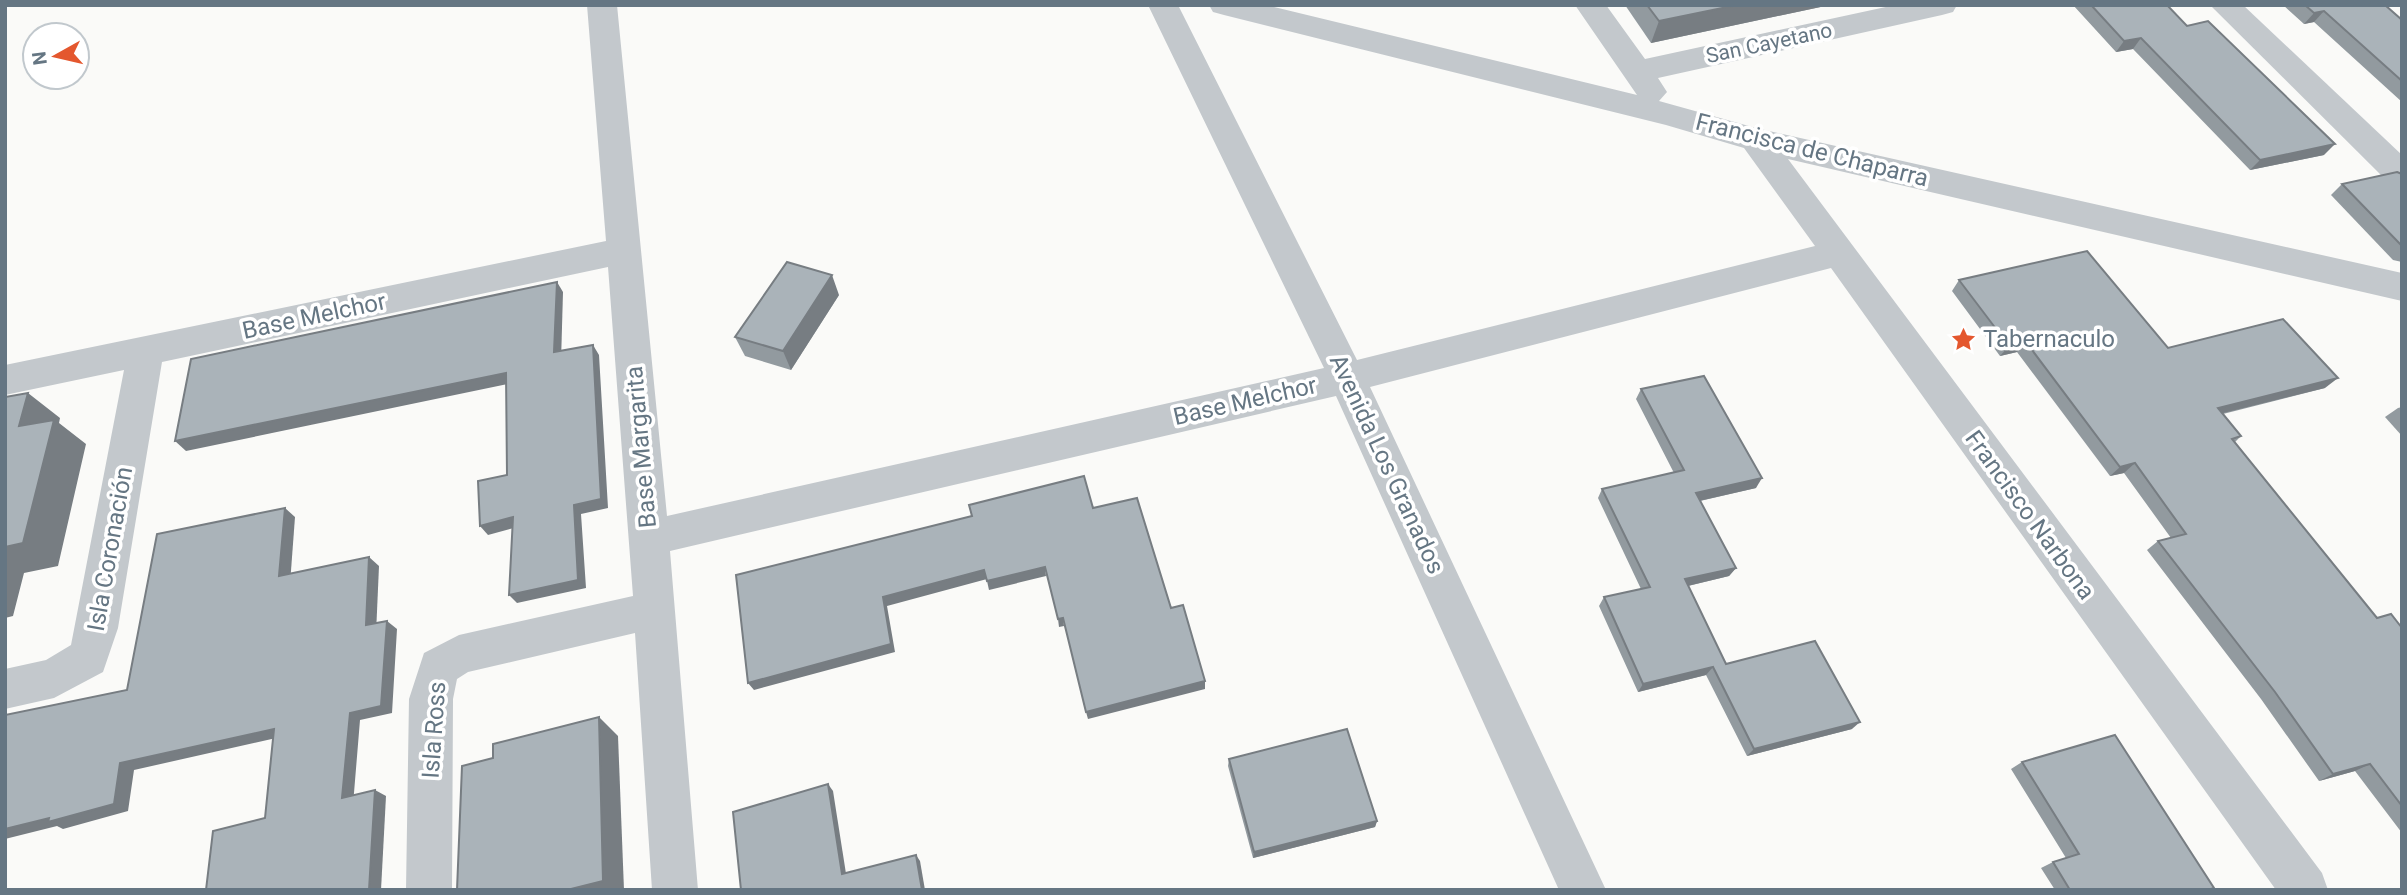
<svg xmlns="http://www.w3.org/2000/svg" width="2407" height="895" viewBox="0 0 2407 895" font-family="Roboto,sans-serif">
	<rect width="100%" height="100%" fill="#fafaf8"/>
	<g fill="none" stroke-linecap="round" stroke-linejoin="round">
		<!-- minor -->
		<g fill="#c3c8cc" fill-rule="evenodd">
			<polygon points="587,5 617,5 667,516 1324,368 1148,5 1178,5 1357,360 1815,246 1744,148 1666,125 1224,15 1213,12 1209,5 1266,5 1637,95 1575,5 1606,5 1645,59 1895,5 1957,5 1953,12 1942,15 1658,78 1667,92 1659,101 1756,128 2402,273 2402,301 1788,159 2322,873 2328,890 2276,890 1831,268 1370,387 1606,890 1559,890 1336,396 670,551 698,890 652,890 635,633 468,672 457,679 453,699 452,890 406,890 409,699 424,653 459,635 633,596 608,267 162,362 118,628 103,672 54,698 5,709 5,669 46,660 71,645 124,370 5,395 5,365 606,241"/>
			<polygon points="2210,5 2243,5 2402,155 2402,187 2390,184"/>
		</g>
	</g>
	<!-- wall -->
	<g fill="#929a9f">
		<polygon points="1625,5 1830,5 1651,43"/>
		<polygon points="2073,5 2167,5 2187,26 2324,155 2250,170 2133,49 2116,52"/>
		<polygon points="2283,5 2385,5 2402,20 2402,102 2314,22 2304,24"/>
		<polygon points="2402,174 2402,262 2393,260 2331,195 2342,184"/>
		<polygon points="1959,280 2168,348 2325,388 2223,414 2241,436 2235,442 2377,618 2402,628 2402,833 2355,771 2319,781 2261,699 2147,550 2158,541 2171,538 2124,473 2110,476 2017,352 2000,356 1952,291"/>
		<polygon points="839,295 791,370 745,356 735,337"/>
		<polygon points="1641,389 1756,488 1700,501 1736,568 1729,576 1688,586 1726,664 1852,729 1747,756 1706,675 1638,692 1599,606 1604,597 1641,589 1598,498 1602,489 1674,473 1636,399"/>
		<polygon points="2402,407 2402,436 2385,417 2398,408"/>
		<polygon points="1229,759 1377,821 1375,827 1253,858 1228,766"/>
		<polygon points="2022,762 2210,890 2055,890 2041,868 2053,862 2066,858 2011,769"/>
	</g>
	<!-- shaded-wall -->
	<g fill="#777d82">
		<polygon points="1737,5 1830,5 1651,43 1659,21"/>
		<polygon points="2324,11 2314,22 2304,24 2314,13"/>
		<polygon points="2141,38 2133,49 2116,52 2124,41"/>
		<polygon points="2335,144 2324,155 2250,170 2260,160"/>
		<polygon points="832,275 839,295 791,370 783,351"/>
		<polygon points="557,282 563,292 561,362 554,352"/>
		<polygon points="2026,342 2017,352 2000,356 2009,346"/>
		<polygon points="593,345 599,355 608,508 581,514 586,588 517,603 509,595 574,505"/>
		<polygon points="506,373 513,383 186,451 175,441"/>
		<polygon points="2338,378 2325,388 2207,417 2218,408"/>
		<polygon points="28,393 60,418 59,423 86,444 58,566 24,573 13,616 5,618 5,547 19,426"/>
		<polygon points="2135,463 2124,473 2110,476 2120,467"/>
		<polygon points="1762,478 1756,488 1690,503 1696,493"/>
		<polygon points="285,508 295,517 290,584 279,576"/>
		<polygon points="513,517 521,526 488,535 480,526"/>
		<polygon points="369,557 379,566 376,634 366,625"/>
		<polygon points="1045,567 1046,576 989,590 987,581"/>
		<polygon points="1736,568 1729,576 1679,588 1685,579"/>
		<polygon points="984,570 987,579 887,606 895,652 754,690 748,683 883,597"/>
		<polygon points="1063,618 1064,626 1059,627 1058,619"/>
		<polygon points="387,621 397,629 392,713 360,720 353,805 342,798 350,713"/>
		<polygon points="1713,667 1706,675 1638,692 1643,684"/>
		<polygon points="1205,681 1205,689 1088,719 1086,712"/>
		<polygon points="599,717 618,736 624,890 567,890"/>
		<polygon points="1860,722 1852,729 1747,756 1754,749"/>
		<polygon points="274,729 285,736 134,770 128,811 63,829 57,826 5,839 5,829 49,818 120,763"/>
		<polygon points="2370,764 2355,771 2319,781 2333,774"/>
		<polygon points="828,784 833,791 847,880 842,874"/>
		<polygon points="375,790 386,796 381,890 369,890"/>
		<polygon points="1377,821 1375,827 1253,858 1254,852"/>
		<polygon points="916,855 920,861 925,890 922,890"/>
	</g>
	<!-- building -->
	<g fill="#aab3b9" stroke="#777d82" stroke-width="2">
		<polygon points="1647,5 1737,5 1659,21"/>
		<polygon points="2091,5 2167,5 2187,26 2208,21 2335,144 2260,160 2141,38 2124,41"/>
		<polygon points="2305,5 2385,5 2402,20 2402,81 2324,11 2314,13"/>
		<polygon points="2397,172 2402,174 2402,246 2342,184"/>
		<polygon points="2087,251 2168,348 2283,319 2338,378 2218,408 2241,436 2232,439 2377,618 2391,614 2402,628 2402,806 2370,764 2333,774 2275,692 2158,541 2186,534 2135,463 2120,467 2026,342 2009,346 1959,280"/>
		<polygon points="787,262 832,275 783,351 735,337"/>
		<polygon points="557,282 554,352 593,345 601,499 574,505 578,580 509,595 513,517 480,526 478,481 507,475 506,373 175,441 191,359"/>
		<polygon points="1704,376 1762,478 1696,493 1736,568 1685,579 1726,664 1815,641 1860,722 1754,749 1713,667 1643,684 1604,597 1650,587 1602,489 1684,470 1641,389"/>
		<polygon points="28,393 19,426 54,420 23,543 5,547 5,397"/>
		<polygon points="1084,476 1093,508 1137,498 1171,608 1183,605 1205,681 1086,712 1063,618 1058,619 1045,567 987,581 984,570 883,597 891,644 748,683 736,575 972,516 969,505"/>
		<polygon points="285,508 279,576 369,557 366,625 387,621 381,706 350,713 342,798 375,790 369,890 206,890 213,831 265,818 274,729 120,763 114,804 48,822 49,818 5,829 5,715 127,690 157,534"/>
		<polygon points="599,717 603,881 567,890 457,890 462,766 493,758 493,744"/>
		<polygon points="1347,729 1377,821 1254,852 1229,759"/>
		<polygon points="2115,735 2214,888 2208,890 2070,890 2053,862 2079,854 2022,762"/>
		<polygon points="828,784 842,874 916,855 922,890 741,890 733,812"/>
	</g>
	<!-- icons -->
	<defs>
		<symbol id="sight-bare" viewBox="-9 -9 18 18"><path d="M0-6L1.8-2.2L6-1.7L2.9 1.2L3.7 5.4L0 3.3L-3.7 5.4L-2.9 1.2L-6-1.7L-1.8-2.2Z" fill="#e4572e" stroke="#fff" stroke-width="2.5" paint-order="stroke"/></symbol>
	</defs>
	<g fill-rule="evenodd">
		<use href="#sight-bare" x="1946" y="322" width="35" height="35"/>
	</g>
	<g text-anchor="middle" dominant-baseline="central" stroke-width="7" stroke-linejoin="round" paint-order="stroke">
		<!-- far-street labels -->
		<g font-size="21" fill="#657683" stroke="#fff">
			<text transform="translate(1769 43) rotate(-12)">San Cayetano</text>
		</g>
		<!-- street labels -->
		<g font-size="24" fill="#657683" stroke="#fff">
			<text transform="translate(1812 150) rotate(14)">Francisca de Chaparra</text>
			<text transform="translate(314 316) rotate(-12)">Base Melchor</text>
			<text transform="translate(1245 401) rotate(-13)">Base Melchor</text>
			<text transform="translate(641 447) rotate(-95)">Base Margarita</text>
			<text transform="translate(1387 464) rotate(65)">Avenida Los Granados</text>
			<text transform="translate(2030 515) rotate(54)">Francisco Narbona</text>
			<text transform="translate(110 549) rotate(-80)">Isla Coronación</text>
			<text transform="translate(434 730) rotate(-86)">Isla Ross</text>
		</g>
		<!-- poi labels -->
		<g font-size="24" fill="#657683" stroke="#fff" text-anchor="start">
			<text x="1983" y="339">Tabernaculo</text>
		</g>
	</g>
	<!-- border -->
	<rect width="2407" height="895" fill="none" stroke="#657683" stroke-width="14"/>
	<!-- north arrow -->
	<g transform="translate(56 56) rotate(262)"><circle r="33" fill="#ffffff" stroke="#c1c8cd" stroke-width="2"/>
	<path d="M0-5L12 26L0 18L-12 26Z" fill="#e4572e"/>
	<text y="-10" font-size="19" font-weight="bold" text-anchor="middle" fill="#657683">N</text>
	</g>
</svg>
